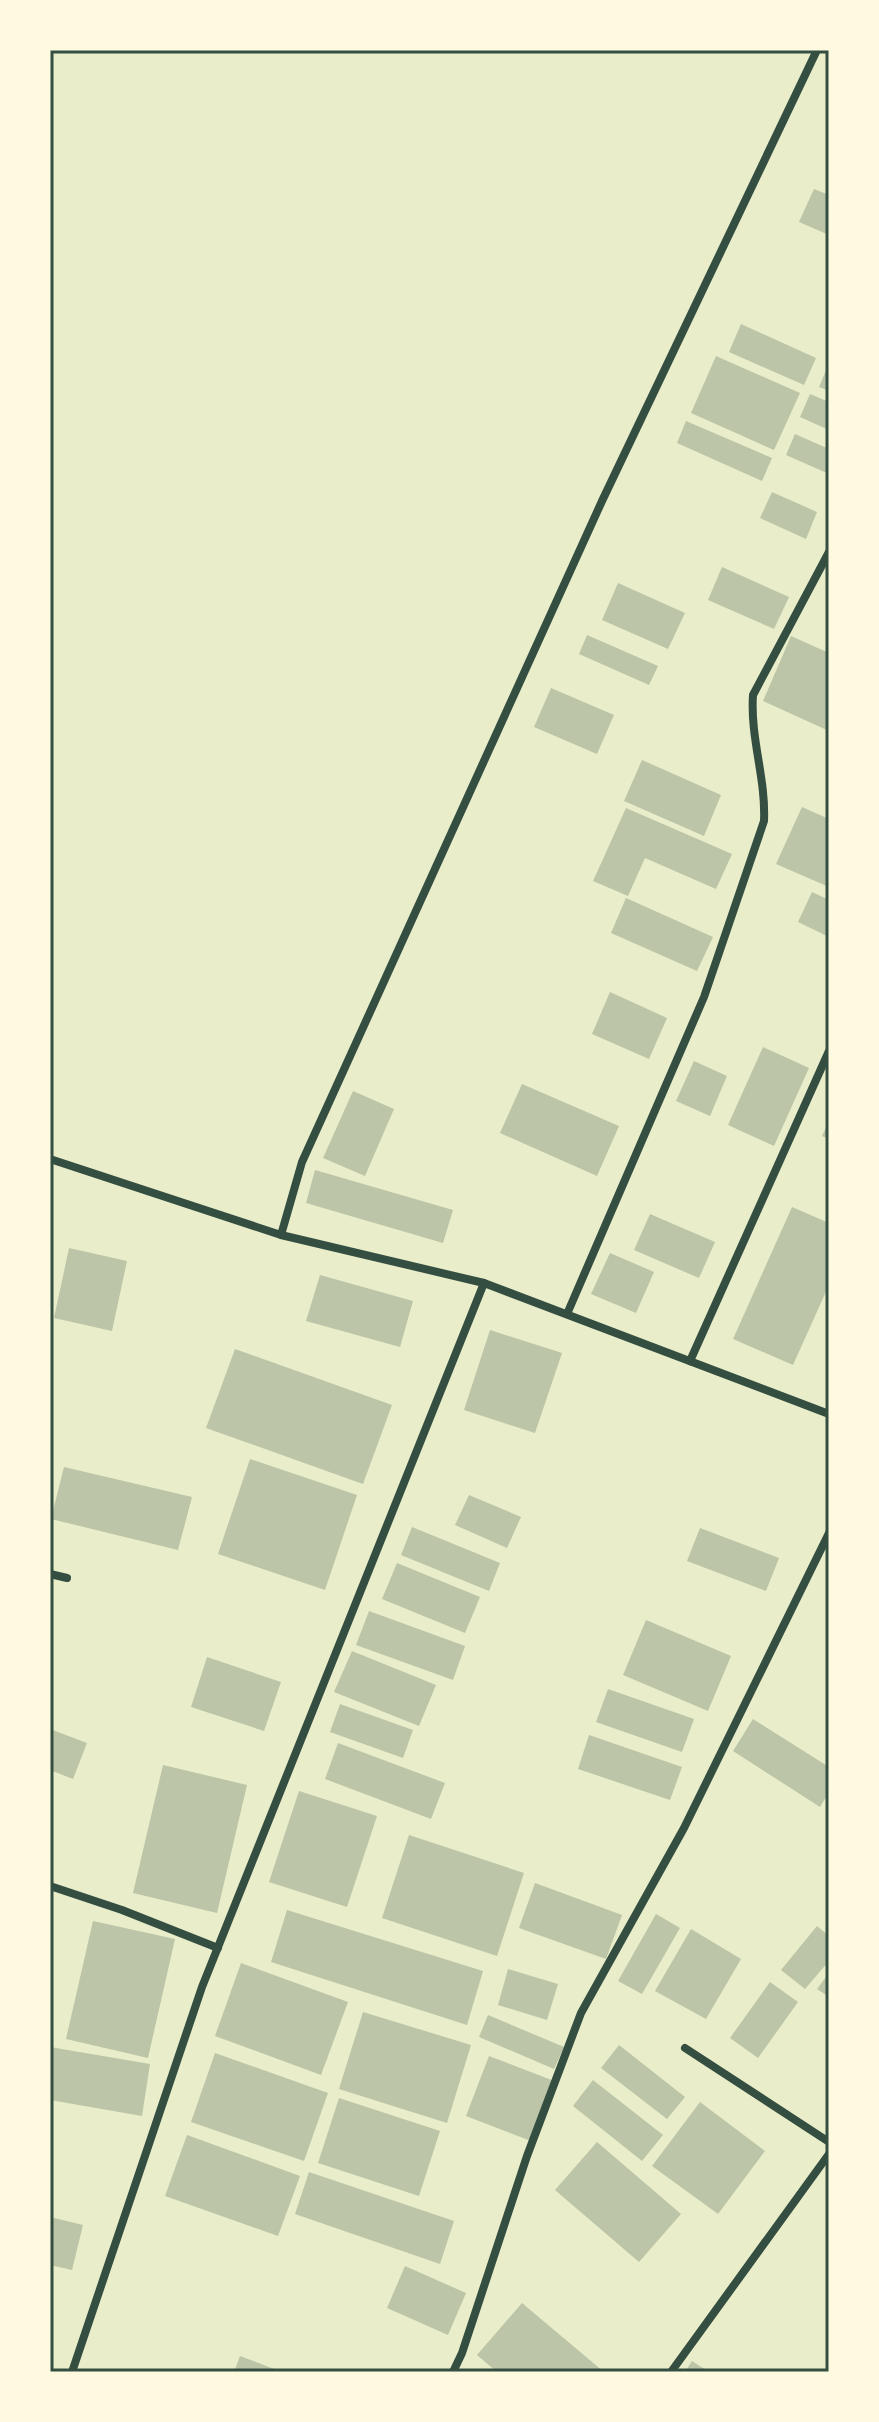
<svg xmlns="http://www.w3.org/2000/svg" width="879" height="2422" viewBox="0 0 879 2422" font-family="Barlow,sans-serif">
	<rect width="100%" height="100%" fill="#e9edc9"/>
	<!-- building -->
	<g fill="#bcc5a7">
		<polygon points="814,189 829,195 829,235 799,222"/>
		<polygon points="741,324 816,358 804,385 729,352"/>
		<polygon points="716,356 800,393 774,450 691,413"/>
		<polygon points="829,363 829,391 819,387"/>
		<polygon points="810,394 829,402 829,430 800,417"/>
		<polygon points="686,421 772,458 762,481 677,443"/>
		<polygon points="795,434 829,449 829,474 786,455"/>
		<polygon points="772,492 817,512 806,539 760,518"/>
		<polygon points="722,567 789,597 774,629 708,600"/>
		<polygon points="618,583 685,613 668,649 602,620"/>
		<polygon points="587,635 658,666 649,685 579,654"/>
		<polygon points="791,636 829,653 829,731 763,701"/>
		<polygon points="551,688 614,715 597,754 534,727"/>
		<polygon points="642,760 721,795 704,836 624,801"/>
		<polygon points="802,807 829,819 829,887 776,864"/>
		<polygon points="626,808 732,854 716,889 645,858 628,896 593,881"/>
		<polygon points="812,892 829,900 829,937 798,922"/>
		<polygon points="626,898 713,937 697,971 611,933"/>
		<polygon points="610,992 667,1018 649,1059 592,1034"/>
		<polygon points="763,1047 809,1068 774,1146 728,1125"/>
		<polygon points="694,1061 727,1076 710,1116 676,1101"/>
		<polygon points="522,1084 619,1126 597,1176 500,1133"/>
		<polygon points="353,1091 394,1109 365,1176 323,1158"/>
		<polygon points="829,1121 829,1139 822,1136"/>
		<polygon points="315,1170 453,1210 443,1243 306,1203"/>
		<polygon points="792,1207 829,1223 829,1285 793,1365 733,1339"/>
		<polygon points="650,1214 715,1242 699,1278 634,1250"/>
		<polygon points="69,1248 127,1261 112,1331 54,1318"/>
		<polygon points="610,1253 654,1272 636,1313 591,1294"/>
		<polygon points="320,1275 413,1301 400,1347 306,1321"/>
		<polygon points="490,1330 562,1353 535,1433 464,1410"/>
		<polygon points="235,1349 392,1405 363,1484 206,1428"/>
		<polygon points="250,1459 357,1495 325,1590 218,1554"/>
		<polygon points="64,1467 192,1497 178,1550 51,1519"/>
		<polygon points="469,1495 521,1517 507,1548 455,1525"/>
		<polygon points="412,1527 500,1563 489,1591 401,1555"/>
		<polygon points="700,1528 779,1558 766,1591 687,1561"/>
		<polygon points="397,1563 480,1597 465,1633 382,1599"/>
		<polygon points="369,1611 465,1646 453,1680 356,1645"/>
		<polygon points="646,1620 731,1656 708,1711 623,1675"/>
		<polygon points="352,1651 436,1685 419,1726 334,1692"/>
		<polygon points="207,1657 281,1682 264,1731 191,1707"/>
		<polygon points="608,1689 694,1719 682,1752 596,1722"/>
		<polygon points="340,1704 413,1730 403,1758 330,1732"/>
		<polygon points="753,1719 829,1767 829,1792 820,1807 733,1751"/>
		<polygon points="50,1729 87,1743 73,1779 50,1770"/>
		<polygon points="589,1735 682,1767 670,1800 578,1769"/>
		<polygon points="338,1743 445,1783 431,1819 325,1779"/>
		<polygon points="163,1765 247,1785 217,1913 133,1893"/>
		<polygon points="299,1791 377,1816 347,1907 269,1882"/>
		<polygon points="409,1835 524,1873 497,1956 382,1918"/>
		<polygon points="535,1883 622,1915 606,1959 519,1928"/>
		<polygon points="287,1910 483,1971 467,2025 271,1962"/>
		<polygon points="656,1914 680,1928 642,1994 618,1981"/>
		<polygon points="93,1921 175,1939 148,2058 66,2039"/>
		<polygon points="817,1926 829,1936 829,1961 805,1989 781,1970"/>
		<polygon points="691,1929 741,1959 706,2019 655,1991"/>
		<polygon points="241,1963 348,2002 321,2075 215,2036"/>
		<polygon points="508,1969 558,1984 547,2020 498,2005"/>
		<polygon points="829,1973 829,1997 817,1989"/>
		<polygon points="770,1982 798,2002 758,2058 730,2038"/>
		<polygon points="363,2012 471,2045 447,2123 339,2089"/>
		<polygon points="488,2015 564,2047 554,2069 479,2037"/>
		<polygon points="619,2045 685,2097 667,2119 601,2068"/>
		<polygon points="50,2047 150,2064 142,2116 50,2100"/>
		<polygon points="215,2053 328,2093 304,2161 191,2122"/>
		<polygon points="489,2056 554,2081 531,2141 466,2116"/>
		<polygon points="593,2080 663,2135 642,2161 573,2106"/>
		<polygon points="339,2098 440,2131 419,2196 318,2163"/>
		<polygon points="700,2102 765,2151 718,2214 652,2166"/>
		<polygon points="187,2135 300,2176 278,2236 165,2196"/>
		<polygon points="597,2142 681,2214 639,2262 555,2190"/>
		<polygon points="309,2172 454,2221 440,2264 295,2214"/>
		<polygon points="50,2217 83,2225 72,2270 50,2265"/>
		<polygon points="405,2266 466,2293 448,2335 387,2308"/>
		<polygon points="522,2303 604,2372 497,2372 477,2355"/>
		<polygon points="240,2356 282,2372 234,2372"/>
		<polygon points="692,2361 709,2372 685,2372"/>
	</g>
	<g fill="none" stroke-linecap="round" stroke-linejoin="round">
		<!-- minor -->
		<g stroke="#344e41" stroke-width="8">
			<polyline points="50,1159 281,1235 484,1283 829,1414"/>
			<polyline points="281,1235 302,1162 602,501 817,50"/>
			<path d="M 567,1314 L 704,997 L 764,821 C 766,778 750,738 753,695 L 829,552"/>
			<polyline points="690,1361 829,1051"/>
			<polyline points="50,1574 67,1578"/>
			<polyline points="50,1886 122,1910 218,1948"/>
			<polyline points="685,2048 829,2142"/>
			<polyline points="72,2372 202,1987 484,1283"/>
			<polyline points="453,2372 462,2353 527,2156 581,2013 684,1828 829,1533"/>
			<polyline points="671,2372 829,2154"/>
		</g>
	</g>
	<!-- border -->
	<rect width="879" height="2422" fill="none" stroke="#fefae0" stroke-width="104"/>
	<rect x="52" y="52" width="775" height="2318" fill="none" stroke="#344e41" stroke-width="3"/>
</svg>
